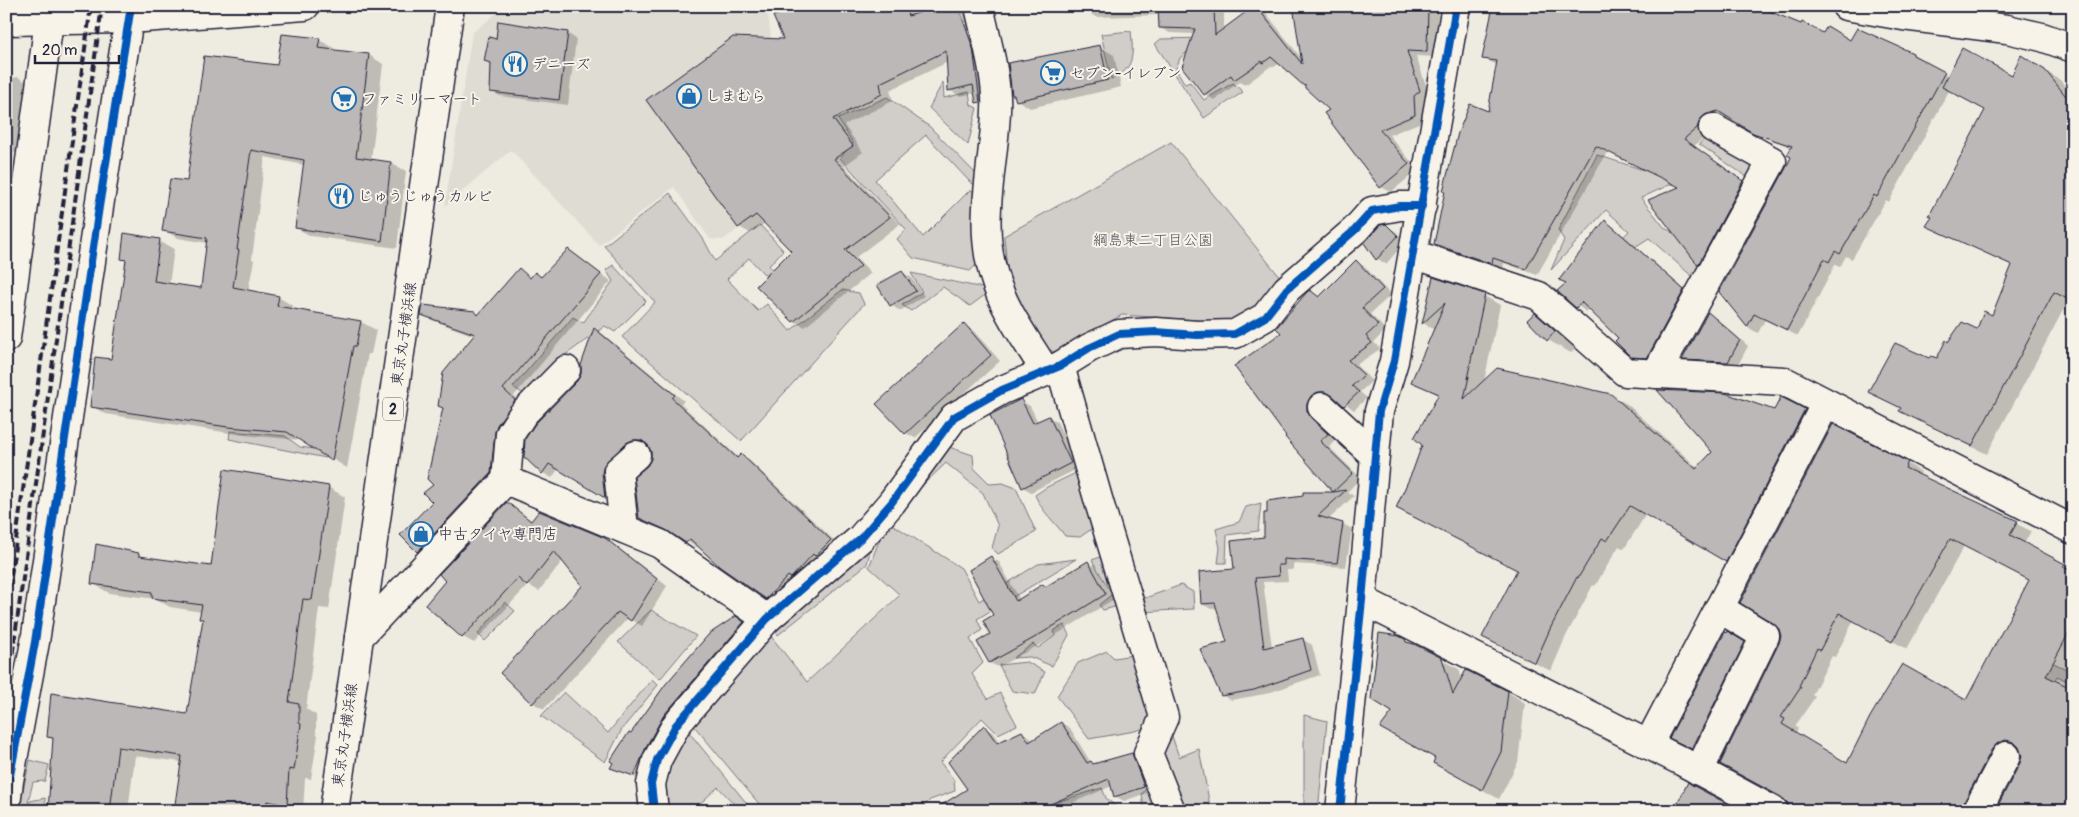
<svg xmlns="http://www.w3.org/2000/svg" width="2079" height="817" viewBox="0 0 2079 817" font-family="Pangolin,'Klee One',sans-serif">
	<rect width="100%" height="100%" fill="#eeebe1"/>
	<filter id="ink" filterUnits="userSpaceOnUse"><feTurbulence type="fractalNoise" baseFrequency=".02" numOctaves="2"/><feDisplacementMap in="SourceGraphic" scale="10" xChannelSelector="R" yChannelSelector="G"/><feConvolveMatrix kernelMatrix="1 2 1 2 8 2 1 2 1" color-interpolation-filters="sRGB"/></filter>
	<g filter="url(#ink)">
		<!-- built -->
		<polygon fill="#dfdcd4" points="612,6 767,6 774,60 798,51 853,146 723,240 710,239 674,187 599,245 511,150 445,206 472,33 498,12"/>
		<!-- green -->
		<g fill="#d1cdc9" stroke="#7a7882">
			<path d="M 1131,31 C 1133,53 1136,69 1111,79 L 1101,34 Z"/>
			<polygon points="1204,38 1180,58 1176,69 1185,84 1190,82 1204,100 1233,83 1243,92 1204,118 1155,44 1161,39"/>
			<polygon points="943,82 944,98 969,92 971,105 977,108 968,145 929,108"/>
			<polygon points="887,97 930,127 978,176 975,185 970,182 926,135 875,180 923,237 970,190 977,192 978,263 970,271 913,258 897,239 906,229 840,158 853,143 838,119"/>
			<polygon points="1706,137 1759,168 1695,279 1649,238 1627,252 1618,242 1629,231 1606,210 1551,270 1564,240 1558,230 1597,155 1656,174 1682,179 1641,198 1664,227 1705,252 1747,177 1699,144"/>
			<polygon points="1171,142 1280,277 1247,315 1227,322 1122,315 1054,352 1043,346 1008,279 1004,236"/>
			<polygon points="670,193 704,240 715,261 760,225 783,250 769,266 781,280 775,286 749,258 727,279 758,311 767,304 790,331 842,290 859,293 864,304 741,441 622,337 655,302 604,246"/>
			<polygon points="613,265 646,301 615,332 605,326 560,359 525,395 513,387 573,317 583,323 613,281 606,270"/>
			<polygon points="911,273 983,288 985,295 970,306 943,287 911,311 902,305 922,292"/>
			<polygon points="230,431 285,436 300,447 328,451 326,458 229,439"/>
			<polygon points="943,445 973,455 974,468 990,484 1003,483 1016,488 1036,532 998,554 992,548 998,526 983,493 946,463 907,500"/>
			<path d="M 1080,471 L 1096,526 L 1080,537 L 1065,536 C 1055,522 1042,512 1035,495 L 1047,487 Z"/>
			<polygon points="1261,503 1258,531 1227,535 1226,563 1218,563 1220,548 1216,529 1239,522 1246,507"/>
			<polygon points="892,524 961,568 979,601 1038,564 1076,559 977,619 982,630 970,639 983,663 972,674 988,699 1000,693 1017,725 998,734 982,718 940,762 954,780 955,791 930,800 919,811 765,811 690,721 770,635 807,682 900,595 869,567 882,533"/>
			<polygon points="873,538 867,564 778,635 775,630"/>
			<polygon points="1106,555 1122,605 1103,610 1099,605 1112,594 1092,560"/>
			<polygon points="1181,585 1193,592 1194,609 1140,612 1137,601"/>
			<polygon points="505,602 515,611 485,641 478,634"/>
			<polygon points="651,610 696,636 660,679 618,642"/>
			<polygon points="1064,625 1069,635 1052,666 1030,657 1013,658 1033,644 1038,648 1055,636 1053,631"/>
			<polygon points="1107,651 1114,658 1133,655 1152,713 1148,727 1135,731 1089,739 1057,696 1078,663"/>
			<polygon points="2049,661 2073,672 2073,684 2057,676 2034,719"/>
			<polygon points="1027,662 1045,672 1035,694 1012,691 999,665"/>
			<polygon points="652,679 658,685 622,729 605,762 541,716 564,692 608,733"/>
			<polygon points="1304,715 1327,721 1318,811 1304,811"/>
			<polygon points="1169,727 1179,757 1199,749 1211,811 1179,811 1157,752"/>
			<polygon points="688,731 753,811 741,811 718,787 692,811 663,811 663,763"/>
			<polygon points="30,760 49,765 45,781 33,782 26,811 18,811"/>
			<polygon points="1150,784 1159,811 1142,811 1144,810 1142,794"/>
			<polygon points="1102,788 1106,798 1121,811 1099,811 1097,809 1087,811 1050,811 1047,805"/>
			<polygon points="45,798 46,811 29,811 30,801"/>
		</g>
		<!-- shadow -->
		<g fill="#0003" fill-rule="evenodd">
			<polygon points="804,6 914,6 917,15 948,6 961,6 968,10 989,109 977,102 976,93 960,96 949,90 948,62 890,90 893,101 844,125 863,152 844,166 900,224 856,257 871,273 805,327 794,321 792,251 765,223 750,233 739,227 785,41"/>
			<polygon points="1086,6 1224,6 1224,29 1256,6 1265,12 1302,59 1294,6 1438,6 1437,57 1416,56 1430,97 1423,102 1424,121 1389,135 1418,170 1391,192 1381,187 1331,110 1280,63 1274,67 1271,66 1245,85 1240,82 1214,100 1205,94 1194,34 1170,33 1160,28 1160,15 1096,17 1087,12"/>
			<polygon points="2060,6 2073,6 2073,9 2065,9"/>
			<polygon points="567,33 576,39 568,105 500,96 491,91 492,65 485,61 497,41"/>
			<polygon points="1824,35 1913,54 1924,60 1923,62 1949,76 2013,77 2022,57 2060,80 2071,93 2073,89 2073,301 2069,299 1987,454 1916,419 1930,360 1937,360 1949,344 1977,330 1992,316 2013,266 1928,226 1986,110 1950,89 1889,202 1886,200 1852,259 1846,256 1840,267 1835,265 1798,336 1765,320 1758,333 1747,327 1720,291 1793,156 1793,148 1766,138 1730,117 1716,121 1708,134 1694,146 1754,188 1709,270 1699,264 1681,187 1608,151 1537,275 1504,263 1503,269 1446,250 1435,244 1489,112 1497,65 1483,58"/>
			<polygon points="319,40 334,48 333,51 369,55 383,64 371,160 391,163 406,171 397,248 311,236 296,228 304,165 265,157 252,259 254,260 248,291 278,297 293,306 292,310 361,322 376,330 371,354 368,354 347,468 301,440 243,435 106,414 91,406 112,361 127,262 122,259 159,241 174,249 169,285 202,289 208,243 178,238 163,230 188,182 279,66"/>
			<polygon points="1100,47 1114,55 1121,87 1030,108 1017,100 1016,97 1013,95"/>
			<polygon points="18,77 31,85 26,151 6,154 6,79"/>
			<polygon points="1605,222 1614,227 1692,296 1656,362 1642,361 1632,356 1620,338 1589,308 1586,312 1559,291 1567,283"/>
			<polygon points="1386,226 1395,231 1406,241 1386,264 1377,259 1365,243"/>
			<polygon points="569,250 611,281 514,396 526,407 502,480 429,558 418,551 401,535 433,502 435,485 475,336 434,321 423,315 475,312 479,315 519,270 532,278 542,278"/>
			<polygon points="1356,262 1365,267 1391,295 1370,314 1386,330 1374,342 1380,349 1356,365 1372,381 1360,392 1367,398 1354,410 1335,396 1328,397 1316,417 1320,425 1336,440 1329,447 1361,478 1347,492 1354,496 1328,520 1343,524 1352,529 1346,567 1293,564 1293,570 1287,570 1288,581 1263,582 1272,647 1302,639 1312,645 1320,675 1265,694 1231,700 1222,695 1229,643 1218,608 1211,609 1202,604 1265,538 1335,493 1287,437 1283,333 1310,291 1321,298"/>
			<polygon points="902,272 912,278 924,296 900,311 891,305 878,285"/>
			<polygon points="1433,279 1484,296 1500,305 1484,382 1610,395 1627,404 1698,468 1774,411 1781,399 1820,420 1742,570 1646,514 1624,549 1619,546 1595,586 1593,585 1565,638 1551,671 1500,646 1519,571 1414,471 1440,396 1413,381 1435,330 1423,323"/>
			<polygon points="1708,313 1717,319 1748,346 1737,367 1692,364 1683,359"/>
			<polygon points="1535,315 1558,328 1578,345 1571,353 1548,340"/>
			<polygon points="964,325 973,330 1000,361 915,438 906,433"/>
			<polygon points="595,329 603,334 684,401 681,404 739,458 741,456 750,461 840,546 776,603 698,545 696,547 673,533 640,517 648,467 652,460 653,452 649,445 643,444 614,501 559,468 552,478 543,473 582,375"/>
			<polygon points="1021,401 1030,406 1038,422 1049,417 1057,422 1079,468 1031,492 1023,487"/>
			<path d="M 1907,463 L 1921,472 L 1919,476 L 2031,531 L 2024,544 L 2073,570 L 2073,811 L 2021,763 L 2023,755 L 2020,748 L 2012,751 L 1978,811 L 1807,811 L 1736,772 ZM 1964,546 L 2030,580 L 1966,701 L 1848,764 L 1795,734 L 1798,728 L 1795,726 L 1815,697 L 1812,695 L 1832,656 L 1835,657 L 1854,620 L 1907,649 Z"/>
			<polygon points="328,487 345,497 329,609 319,608 306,709 316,715 316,734 318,735 311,779 305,778 303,811 175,811 182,762 135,756 128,811 50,811 54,740 49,737 188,715 204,620 201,618 202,612 170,607 156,599 109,593 92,583 139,554 146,558 213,568"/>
			<polygon points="2073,495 2073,511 2066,508"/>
			<polygon points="507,504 532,521 605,539 616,546 667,586 642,626 628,618 544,709 533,703 584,586 563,560 539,591 528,585 474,643 463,637"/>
			<polygon points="991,558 999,562 1020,600 1043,585 1047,588 1088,562 1096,567 1114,599 1043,643 998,667 990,663 994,616"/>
			<polygon points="736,618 745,623 643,781 612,767 631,734"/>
			<polygon points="1728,633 1753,648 1702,753 1680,742"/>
			<polygon points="1398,637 1459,669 1462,679 1508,692 1525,703 1518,762 1499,799 1451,772 1394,712"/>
			<polygon points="1061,723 1070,728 1091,763 1095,765 1132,754 1141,759 1152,791 1124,801 1115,796 1112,786 1053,811 946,811 969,790 984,727 992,732 1000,743 1022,732 1030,737 1033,741"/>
		</g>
		<!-- building -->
		<g fill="#bbb8b7" stroke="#22223b" fill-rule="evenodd">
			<polygon points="800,6 905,6 908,16 943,6 958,6 973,48 980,102 976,103 973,85 948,91 946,51 880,83 882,94 833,119 853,146 834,159 890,217 845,250 861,266 793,322 756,286 791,251 756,215 738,228 646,100 733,37 783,39 773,16"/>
			<polygon points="1158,6 1214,6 1215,35 1254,6 1256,6 1302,64 1293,6 1428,6 1427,52 1407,51 1420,91 1414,96 1415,115 1380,130 1409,164 1380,188 1324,113 1329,110 1305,88 1305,85 1304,86 1271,57 1263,63 1262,61 1234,80 1231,75 1204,95 1182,67 1195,29 1159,28"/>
			<polygon points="1493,6 1741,6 1769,11 1801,24 1802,22 1823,33 1827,26 1850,40 1857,28 1913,53 1913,55 1945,72 1877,197 1874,195 1840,254 1835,251 1829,262 1824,259 1787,330 1754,314 1747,327 1719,292 1786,168 1791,157 1787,155 1792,146 1753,133 1718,111 1705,115 1700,120 1697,128 1684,139 1743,181 1698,265 1648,200 1679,187 1596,146 1526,269 1493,258 1492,264 1434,244 1445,191 1443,191 1458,133 1470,104 1488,111 1497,61 1482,59"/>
			<polygon points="498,21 568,32 559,100 490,92 491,63 484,61 489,37 496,39"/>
			<polygon points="282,34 320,38 318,48 369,54 356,157 391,162 382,241 295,228 304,160 251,150 237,250 239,250 233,287 279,296 277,306 361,321 356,346 353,346 332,461 287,432 228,427 90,407 95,357 111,359 126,260 121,259 124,233 160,239 154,281 201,288 207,238 162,231 170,179 187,181 204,56 277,65"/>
			<polygon points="1100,45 1108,80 1016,101 1014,95 1012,95 1008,63"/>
			<polygon points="1962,48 2012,75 2021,55 2045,70 2073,105 2073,302 2054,292 1972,446 1899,411 1901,408 1868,392 1895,343 1929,358 1931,356 1937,358 1946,340 1948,342 1962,322 1977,329 1984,311 1992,315 2012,265 1926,226 1932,217 1929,216 1985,110 1942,87"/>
			<polygon points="1605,220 1684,290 1647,358 1631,357 1615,341 1618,338 1581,302 1576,308 1557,291 1566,283 1559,280"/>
			<polygon points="1386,224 1398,236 1376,260 1364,243 1380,225"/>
			<polygon points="568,249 601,274 503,389 515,400 497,425 495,432 491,473 417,552 400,535 432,502 423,493 433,485 427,479 443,408 438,406 443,373 475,334 421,315 423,305 475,311 478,315 519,268 530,278 535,272 541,277"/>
			<polygon points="1356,260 1383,289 1362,308 1378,325 1366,336 1372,343 1348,360 1364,375 1352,386 1359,392 1344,406 1333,396 1325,392 1318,392 1311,396 1307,404 1307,411 1311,418 1328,434 1320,441 1353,473 1333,492 1346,490 1318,516 1343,523 1337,563 1284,559 1284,565 1278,565 1279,576 1255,578 1264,648 1303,638 1311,670 1254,690 1221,696 1200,649 1227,642 1215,603 1201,604 1199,572 1234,569 1231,541 1264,537 1264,513 1267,513 1267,501 1303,496 1303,492 1333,492 1285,437 1286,436 1234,366 1281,333 1276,328 1307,292 1310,290 1319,297"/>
			<polygon points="902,271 916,291 890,306 877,285"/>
			<polygon points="1433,277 1485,294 1467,379 1469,376 1464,399 1497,368 1611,394 1696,469 1712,452 1657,390 1725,393 1774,410 1781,397 1805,409 1726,562 1630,506 1607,541 1602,538 1578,578 1577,577 1550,629 1535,663 1482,637 1517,570 1396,508 1413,470 1422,445 1414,438 1439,394 1411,382 1445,303 1422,324"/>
			<polygon points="1708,312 1740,340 1728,362 1682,360"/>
			<polygon points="1535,313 1555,331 1547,341 1527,320"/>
			<polygon points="964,323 991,355 905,434 876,404"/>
			<polygon points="594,328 675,395 672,398 737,458 741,454 831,540 815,556 813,554 791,578 788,576 766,599 720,567 690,539 686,543 666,530 639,518 634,477 647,466 651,459 651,452 648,445 641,440 633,440 626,443 604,465 602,473 605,498 549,464 542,474 524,457 525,439 535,424 577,381 581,374 581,365"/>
			<polygon points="1021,399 1033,423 1049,416 1071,463 1022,488 990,415"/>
			<path d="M 1833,424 L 1908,462 L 1905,468 L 2018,521 L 2010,535 L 2065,564 L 2063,567 L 2073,571 L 2073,625 L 2046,676 L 2073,689 L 2073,811 L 1995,811 L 2020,763 L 2022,756 L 2019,747 L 2014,742 L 2006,740 L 1998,743 L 1992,749 L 1963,804 L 1962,811 L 1790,811 L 1788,803 L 1781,797 L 1720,764 L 1779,643 L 1781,636 L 1779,629 L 1773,623 L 1740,603 ZM 1950,539 L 2029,580 L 1966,700 L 1902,664 L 1870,717 L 1847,763 L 1782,724 L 1785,719 L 1781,717 L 1801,687 L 1799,686 L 1817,648 L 1820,650 L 1839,613 L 1892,642 Z"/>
			<polygon points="224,469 329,486 312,600 303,599 289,702 299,704 299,723 301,724 294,770 289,769 287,805 267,801 265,811 174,811 182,756 118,747 110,811 48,811 53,738 47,737 51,693 187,714 203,619 199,619 202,605 152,598 152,592 91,584 96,544 139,553 139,556 211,566"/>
			<polygon points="507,502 531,521 539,511 605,538 657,579 631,621 618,612 532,704 500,673 582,586 554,551 527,586 518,578 462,638 425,605 445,581 439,574"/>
			<polygon points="991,556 1016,601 1043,584 1045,587 1088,561 1106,594 1034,638 989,663 977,642 990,634 983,621 993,615 969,570"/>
			<polygon points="736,616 744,622 664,715 647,745 634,776 610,768 613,763 610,761 629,732 631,733 665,685 709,634"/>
			<polygon points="1727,631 1745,642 1692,749 1669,738 1725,632 1726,633"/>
			<polygon points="1379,633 1399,636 1405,639 1406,642 1414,644 1442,658 1453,694 1466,670 1508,691 1501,752 1482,790 1433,763 1435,758 1380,728 1392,712 1371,699"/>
			<polygon points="1061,722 1087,763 1091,761 1093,764 1132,753 1144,787 1114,797 1109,779 1034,811 932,811 967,789 948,762 984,725 997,743 1022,731 1029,742"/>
			<polygon points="1688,782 1692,785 1741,811 1674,811"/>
		</g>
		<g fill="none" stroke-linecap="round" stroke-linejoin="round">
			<defs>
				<g id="minor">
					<path d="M 979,6 C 986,39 998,78 996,111 C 994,166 977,222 994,276 C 1004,311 1028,342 1046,372"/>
					<polyline points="1413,254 1539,296 1625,372 1784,381 2073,530"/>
					<polyline points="6,338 51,6"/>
					<polyline points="1060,366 1099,502 1164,717 1148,753 1171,811"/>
					<polyline points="1656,374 1772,161 1713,128"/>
					<polyline points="1322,407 1375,456"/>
					<polyline points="506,480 510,434 523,414 566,370"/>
					<polyline points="624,529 618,471 636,455"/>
					<polyline points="1362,600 1683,762 1774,811"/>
					<polyline points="359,637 506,480 660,544 767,619"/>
					<polyline points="1648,745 1826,403"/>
					<polyline points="1699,771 1765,636 1719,608"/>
					<polyline points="6,805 9,781 35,642 99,207 131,6"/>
					<polyline points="654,811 651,784 657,760 676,725 767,619 861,538 892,502 954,417 1002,390 1060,366 1089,348 1119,334 1156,332 1197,335 1235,334 1265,317 1287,289 1355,230 1372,211 1400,206 1422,206"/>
					<polyline points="1340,811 1362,600 1379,411 1394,361 1456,6"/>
					<polyline points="1977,811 2006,756"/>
				</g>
				<g id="tertiary">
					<polyline points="1846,6 1903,16 2007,29 2042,37 2073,48"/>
					<polyline points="6,21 129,19 305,6"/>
				</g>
				<polyline id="primary" points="334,811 450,6"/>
			</defs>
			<!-- minor casing -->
			<use href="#minor" stroke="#22223b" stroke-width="31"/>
			<!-- tertiary casing -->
			<use href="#tertiary" stroke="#22223b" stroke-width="31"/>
			<!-- primary casing -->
			<use href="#primary" stroke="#22223b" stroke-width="31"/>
			<!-- minor -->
			<use href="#minor" stroke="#f7f3e8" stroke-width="28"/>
			<!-- tertiary -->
			<use href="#tertiary" stroke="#f7f3e8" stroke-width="28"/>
			<!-- primary -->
			<use href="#primary" stroke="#f7f3e8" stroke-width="28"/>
			<!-- rail -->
			<g stroke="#22223b" stroke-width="4" stroke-dasharray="8 4" stroke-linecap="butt">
				<polyline points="6,611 91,6"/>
				<polyline points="6,701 102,6"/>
			</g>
			<defs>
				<g id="cycleway">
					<polyline points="6,805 9,781 35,642 99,207 131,6"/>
					<polyline points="654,811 651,784 657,760 676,725 767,619 861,538 892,502 954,417 1002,390 1060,366 1089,348 1119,334 1156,332 1197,335 1235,334 1265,317 1287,289 1355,230 1372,211 1400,206 1422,206"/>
					<polyline points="1340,811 1362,600 1379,411 1394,361 1456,6"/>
				</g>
			</defs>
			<!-- cycleway casing -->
			<use href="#cycleway" stroke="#f7f3e8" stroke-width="11"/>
			<!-- cycleway -->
			<use href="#cycleway" stroke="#0057b8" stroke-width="8"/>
		</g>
	</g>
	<!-- icons -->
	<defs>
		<symbol id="restaurant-ring" viewBox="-11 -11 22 22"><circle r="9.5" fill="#f7f3e8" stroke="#1f6fb2" stroke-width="1.5"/><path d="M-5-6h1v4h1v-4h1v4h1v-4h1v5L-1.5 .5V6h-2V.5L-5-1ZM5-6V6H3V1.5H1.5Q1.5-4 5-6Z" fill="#1f6fb2"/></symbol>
		<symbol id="supermarket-ring" viewBox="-11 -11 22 22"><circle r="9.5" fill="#f7f3e8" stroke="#1f6fb2" stroke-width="1.5"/><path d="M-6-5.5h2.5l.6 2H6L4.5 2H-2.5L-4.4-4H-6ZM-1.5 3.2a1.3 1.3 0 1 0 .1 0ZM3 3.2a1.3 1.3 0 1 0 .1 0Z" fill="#1f6fb2"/></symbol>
		<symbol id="shop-ring" viewBox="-11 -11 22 22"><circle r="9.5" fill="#f7f3e8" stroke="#1f6fb2" stroke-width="1.5"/><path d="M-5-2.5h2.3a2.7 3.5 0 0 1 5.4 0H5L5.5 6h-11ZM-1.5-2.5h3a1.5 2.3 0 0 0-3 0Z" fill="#1f6fb2"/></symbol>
	</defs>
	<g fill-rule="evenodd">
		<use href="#restaurant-ring" x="501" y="50" width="28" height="28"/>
		<use href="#supermarket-ring" x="1039" y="59" width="28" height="28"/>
		<use href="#shop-ring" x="675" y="82" width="28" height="28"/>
		<use href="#supermarket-ring" x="330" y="85" width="28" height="28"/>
		<use href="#restaurant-ring" x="327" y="182" width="28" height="28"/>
		<use href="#shop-ring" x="407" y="520" width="28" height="28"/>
	</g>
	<g text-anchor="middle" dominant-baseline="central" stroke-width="4" stroke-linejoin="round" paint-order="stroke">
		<!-- shield labels -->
		<rect fill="#f7f3e8" stroke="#62616f" stroke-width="1" x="383" y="397.5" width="20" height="23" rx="4"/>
		<g font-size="14" font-weight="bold" fill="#22223b">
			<text x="393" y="409">2</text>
		</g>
		<!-- poi labels -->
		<g font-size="15" fill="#22223b" stroke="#f7f3e8" text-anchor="start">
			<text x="532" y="64">デニーズ</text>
			<text x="1070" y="73">セブン-イレブン</text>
			<text x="706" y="96">しまむら</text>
			<text x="362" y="99">ファミリーマート</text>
			<text x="358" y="196">じゅうじゅうカルビ</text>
			<text x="438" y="534">中古タイヤ専門店</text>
		</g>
		<!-- park labels -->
		<g font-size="15" fill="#575566" stroke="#f7f3e8">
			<text x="1153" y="240">綱島東二丁目公園</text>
		</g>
		<!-- street labels -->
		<g font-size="15" fill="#22223b" stroke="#f7f3e8">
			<text transform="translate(404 334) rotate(-82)">東京丸子横浜線</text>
			<text transform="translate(345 735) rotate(-82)">東京丸子横浜線</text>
		</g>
	</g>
	<!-- margin -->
	<rect width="2079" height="817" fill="none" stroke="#f7f3e8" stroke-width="25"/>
	<rect x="12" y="12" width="2054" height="792" fill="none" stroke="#22223b" stroke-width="2" filter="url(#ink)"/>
	<!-- scale -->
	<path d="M35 55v8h84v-8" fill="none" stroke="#22223b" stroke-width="2.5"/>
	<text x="42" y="55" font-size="15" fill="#22223b" stroke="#f7f3e8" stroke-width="4" paint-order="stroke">20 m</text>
</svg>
